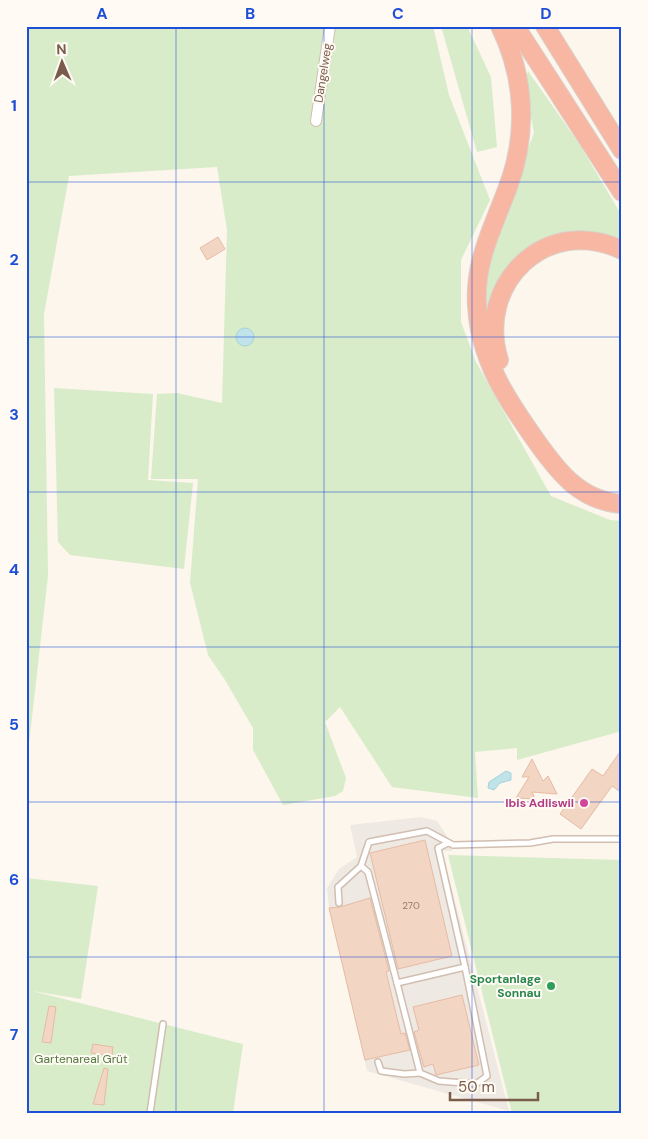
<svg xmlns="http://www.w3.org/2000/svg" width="648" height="1139" viewBox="0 0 648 1139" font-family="'DM Sans',sans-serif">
	<rect width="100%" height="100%" fill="#fdf6ec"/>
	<!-- industrial -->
	<polygon fill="#efe9e4" points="421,817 437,821 453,845 452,851 442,851 509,1111 367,1071 329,908 327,888 339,869 357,857 350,825"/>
	<!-- green -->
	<g fill="#d8ecc9">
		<polygon points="26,26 433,26 449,95 490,200 461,260 461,322 476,362 551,496 610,520 622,521 622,679 620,680 622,731 517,760 517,748 475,752 478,798 392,787 340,707 325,722 346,778 343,791 335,796 283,805 253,750 253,728 225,680 208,655 190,583 198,479 151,479 157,394 177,393 222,403 227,230 217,167 69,176 44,314 48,576 26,770"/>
		<polygon points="441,26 467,26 491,77 497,147 477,152"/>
		<polygon points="528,71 580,145 622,216 622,244 547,239 487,319 482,292 487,255 534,133 525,86"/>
		<polygon points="54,388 153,394 148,480 193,483 184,569 70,555 58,542"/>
		<polygon points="448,855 622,860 622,1113 512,1113"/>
		<polygon points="26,878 98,886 81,999 32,991 243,1044 233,1113 26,1113"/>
	</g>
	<!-- water -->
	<g fill="#bfe3e8" stroke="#a5d3da">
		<circle cx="245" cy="337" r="9"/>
		<polygon points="506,771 511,773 511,780 500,783 494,790 488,788 489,782"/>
	</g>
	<!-- building -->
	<g fill="#f3d5c3" stroke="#e6bba3">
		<polygon points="218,237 225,249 207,260 200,248"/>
		<polygon points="622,749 622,793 612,786 581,829 560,814 592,769 603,776"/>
		<polygon points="532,759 543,781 548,776 557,794 532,792 535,799 516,798 529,777 522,777"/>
		<polygon points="425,840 452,956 398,969 370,853"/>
		<polygon points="370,898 389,971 386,972 401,1034 405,1033 410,1050 365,1060 329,908 340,907"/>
		<polygon points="462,995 479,1065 436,1075 433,1064 424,1067 414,1032 419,1030 413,1007"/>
		<polygon points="49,1006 56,1007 51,1043 42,1042"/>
		<polygon points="93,1044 113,1047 112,1056 91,1053"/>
		<polygon points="104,1068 108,1069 104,1105 93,1104"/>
	</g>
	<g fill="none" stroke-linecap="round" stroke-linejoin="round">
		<defs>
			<g id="lane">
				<polyline points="361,866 368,872 397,983 465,967 438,848 448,843"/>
				<polyline points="339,903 338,887 361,866 369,842 427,831 453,845 530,843 553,839 622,839"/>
				<polyline points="397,983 420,1073 439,1081 476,1084 487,1076 465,967"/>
				<polyline points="378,1062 381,1071 404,1074 420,1073"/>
				<polyline points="150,1113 163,1024"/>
			</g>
			<polyline id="street" points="316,121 330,26"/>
			<g id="highway">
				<path d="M 500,26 C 525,77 528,134 508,187 C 493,228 474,262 477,306 C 480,360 507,400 537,442 C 559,473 581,501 622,504"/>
				<polyline points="515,26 622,192"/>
				<polyline points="545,26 622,150"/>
				<path d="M 499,360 C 475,283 547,214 622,250"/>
			</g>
		</defs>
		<!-- lane casing -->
		<use href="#lane" stroke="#d1beb0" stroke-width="8"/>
		<!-- street casing -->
		<use href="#street" stroke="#d1beb0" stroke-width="12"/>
		<!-- highway casing -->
		<use href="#highway" stroke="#dad1cd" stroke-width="20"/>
		<!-- lane -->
		<use href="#lane" stroke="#fff" stroke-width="5"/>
		<!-- street -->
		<use href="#street" stroke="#fff" stroke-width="10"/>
		<!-- highway -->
		<use href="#highway" stroke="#f7b7a3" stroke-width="18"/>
	</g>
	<!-- grid -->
	<path fill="none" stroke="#1d4ed8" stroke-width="1" stroke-opacity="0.55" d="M 176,26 L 176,1113M 324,26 L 324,1113M 472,26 L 472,1113M 26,182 L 622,182M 26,337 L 622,337M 26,492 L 622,492M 26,647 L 622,647M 26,802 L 622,802M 26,957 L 622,957"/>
	<!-- markers -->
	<circle fill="#d1479c" stroke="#fffaf3" stroke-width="2" cx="584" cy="803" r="5"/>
	<circle fill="#2e9e5b" stroke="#fffaf3" stroke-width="2" cx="551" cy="986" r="5"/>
	<g text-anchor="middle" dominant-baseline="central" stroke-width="4" stroke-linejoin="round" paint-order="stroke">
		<!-- number labels -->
		<g font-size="10" fill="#987a6a">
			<text x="411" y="905">270</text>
		</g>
		<!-- street labels -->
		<g font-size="12" fill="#7a5c4d" stroke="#fffaf3">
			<text transform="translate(323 73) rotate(-81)">Dangelweg</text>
		</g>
		<!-- hotel labels -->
		<g font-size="12" font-weight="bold" fill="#b23c85" stroke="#fffaf3" text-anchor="end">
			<text x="574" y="803">Ibis Adliswil</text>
		</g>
		<!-- leisure labels -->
		<g font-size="12" font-weight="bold" fill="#27864d" stroke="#fffaf3" text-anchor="end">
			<text x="541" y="979">Sportanlage<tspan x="541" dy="14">Sonnau</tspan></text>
		</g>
		<!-- park labels -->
		<g font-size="12" fill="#537a41" stroke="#fffaf3">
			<text x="81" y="1059">Gartenareal Grüt</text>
		</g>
	</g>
	<!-- border -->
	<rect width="648" height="1139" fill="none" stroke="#fffaf3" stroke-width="55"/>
	<!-- north arrow -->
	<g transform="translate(62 62) rotate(358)" stroke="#fffaf3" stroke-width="4" paint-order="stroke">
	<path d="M0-4L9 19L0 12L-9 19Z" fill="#7a5c4d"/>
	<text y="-8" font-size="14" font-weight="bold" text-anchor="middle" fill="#7a5c4d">N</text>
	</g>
	<!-- scale -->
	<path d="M450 1092v8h88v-8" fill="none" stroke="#7a5c4d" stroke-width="2.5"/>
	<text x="458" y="1092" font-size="15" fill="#7a5c4d" stroke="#fffaf3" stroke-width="4" paint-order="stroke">50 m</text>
	<rect x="28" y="28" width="592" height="1084" fill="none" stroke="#1d4ed8" stroke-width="2"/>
	<g font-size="16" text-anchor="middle" font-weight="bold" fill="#1d4ed8">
		<text x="102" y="19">A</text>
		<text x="250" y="19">B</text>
		<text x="398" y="19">C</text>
		<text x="546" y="19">D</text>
		<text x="14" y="111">1</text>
		<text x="14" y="265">2</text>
		<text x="14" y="420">3</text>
		<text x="14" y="575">4</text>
		<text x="14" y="730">5</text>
		<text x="14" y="885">6</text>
		<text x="14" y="1040">7</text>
	</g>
</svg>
